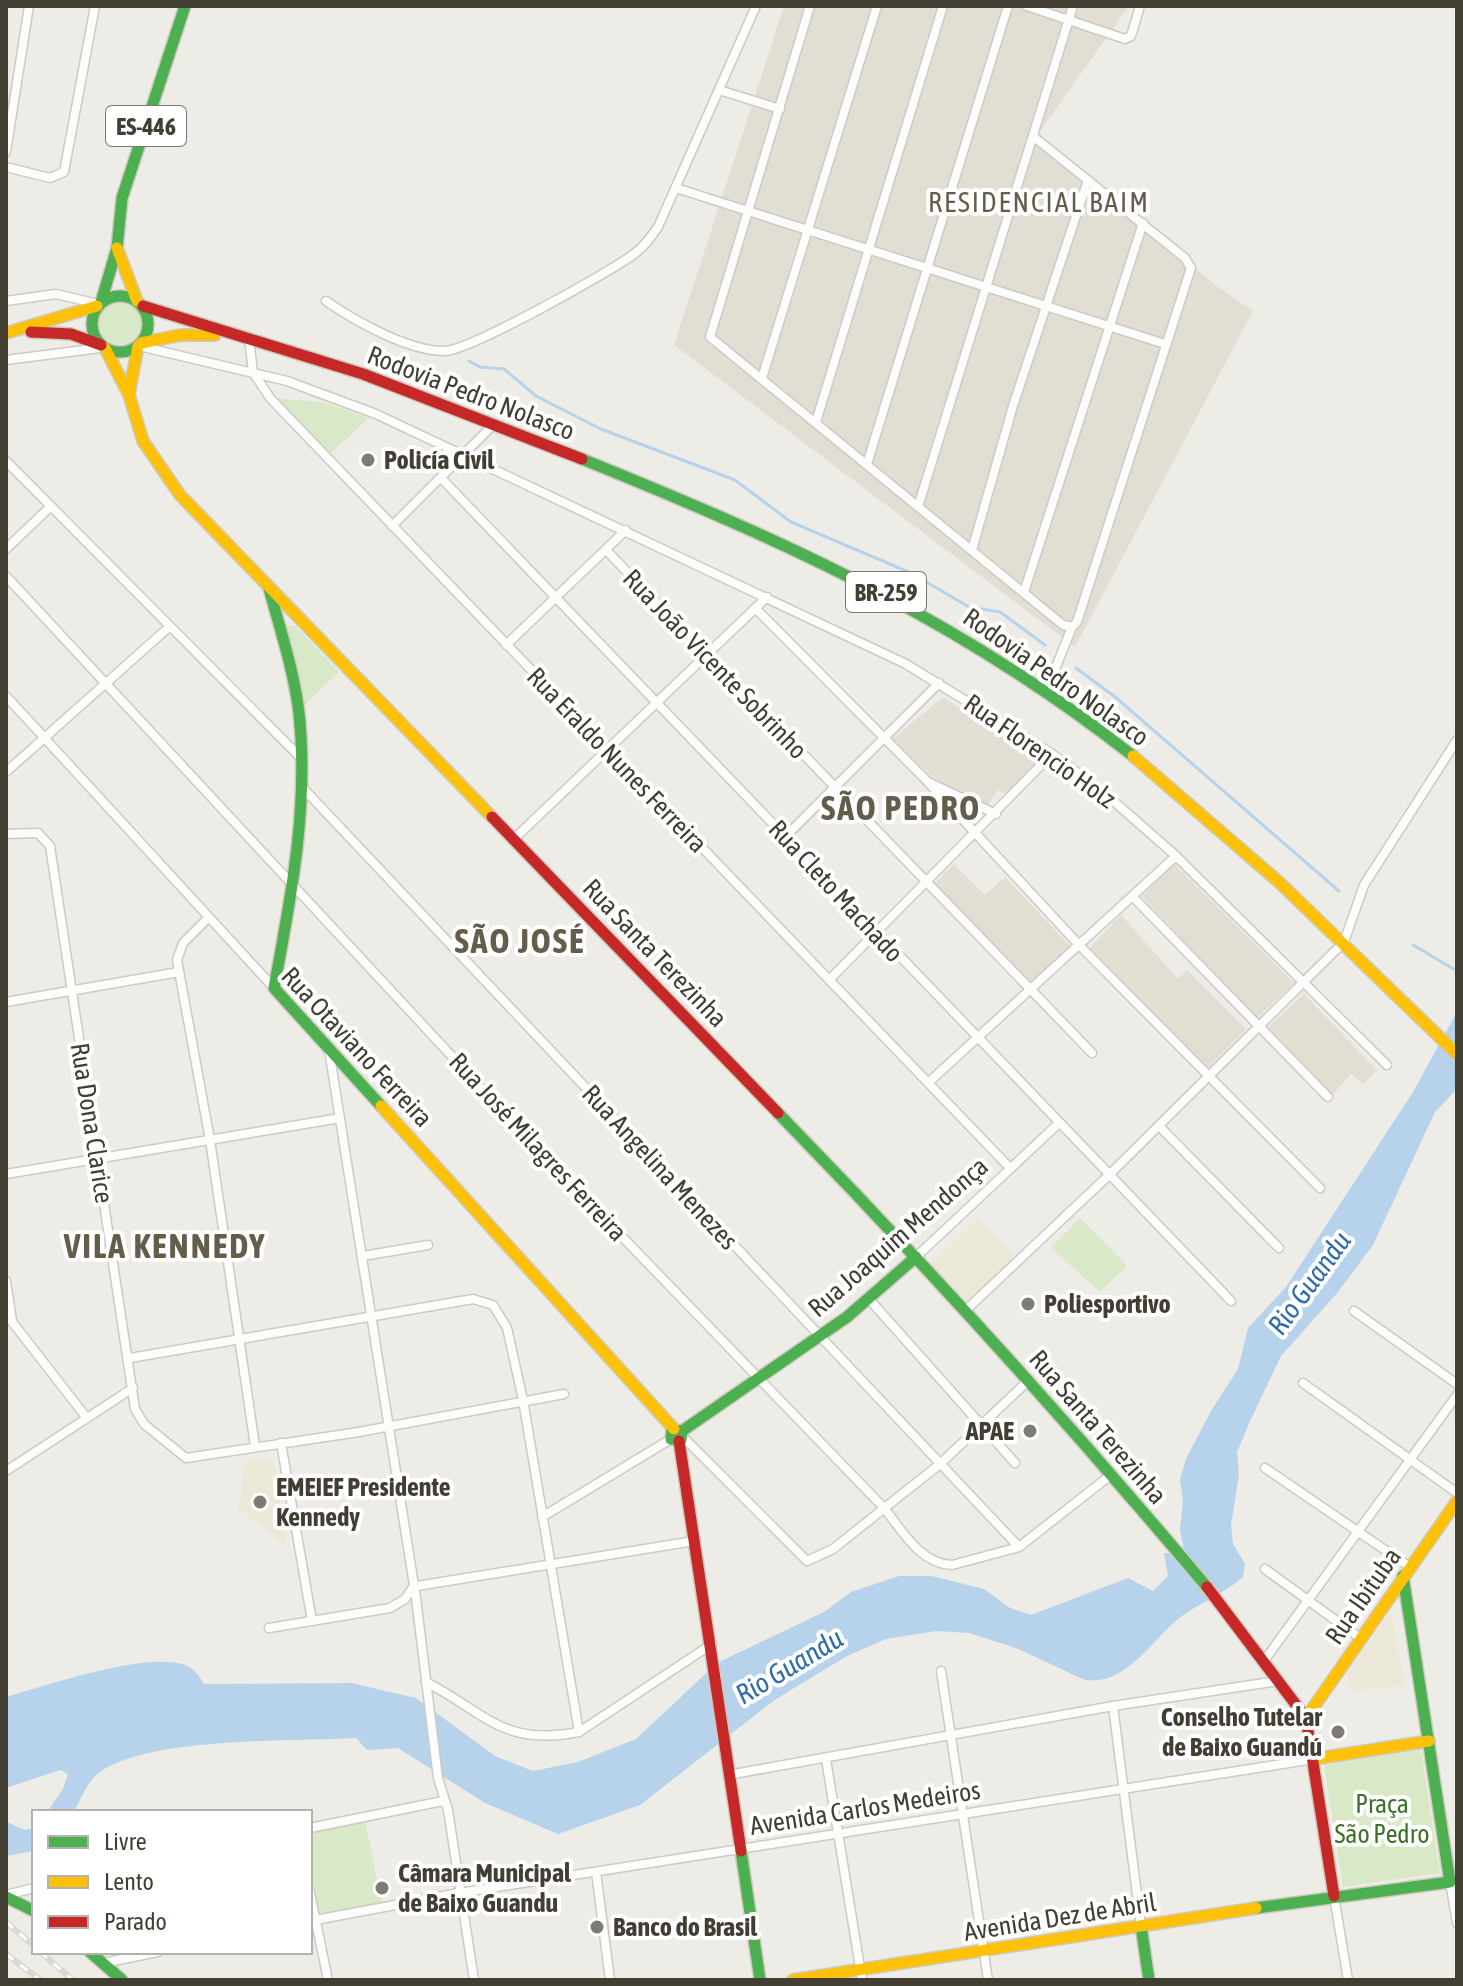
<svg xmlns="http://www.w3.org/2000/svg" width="1463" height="1986" viewBox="0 0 1463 1986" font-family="'Asap Condensed',sans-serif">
	<rect width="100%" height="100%" fill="#eeece6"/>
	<!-- residential -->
	<g fill="#e2ded3">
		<polygon points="784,6 1129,6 1036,137 1218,287 1253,311 1075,647 674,345"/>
		<polygon points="943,697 1039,761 1007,795 998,790 986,808 944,786 891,740"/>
		<polygon points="954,864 985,895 1005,877 1071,947 1030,986 933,885"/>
		<polygon points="1174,864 1294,983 1256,1019 1142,896"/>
		<polygon points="1121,915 1178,979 1187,970 1246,1029 1207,1069 1087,951"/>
		<polygon points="1304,994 1377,1070 1363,1084 1351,1074 1331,1097 1264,1031"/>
	</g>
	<!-- education -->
	<g fill="#ece8d8">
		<polygon points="978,1218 1017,1258 969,1304 930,1265"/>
		<polygon points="273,1459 287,1546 237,1508 242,1496 243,1462"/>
		<polygon points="1391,1611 1405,1685 1350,1692 1347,1672"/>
	</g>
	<!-- green -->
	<g fill="#d9e8c7">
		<circle cx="120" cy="322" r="22"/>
		<polygon points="273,398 322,402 369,418 331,453"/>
		<polygon points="281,625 295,626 339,672 303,706"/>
		<polygon points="1080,1218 1127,1266 1100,1292 1051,1248"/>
		<polygon points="1421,1750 1440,1873 1343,1887 1324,1765"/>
		<polygon points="365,1820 382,1904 317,1916 310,1880 310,1831"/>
	</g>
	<!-- water -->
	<g fill="#b7d2eb">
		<path d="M 1457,1012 L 1457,1089 L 1435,1112 L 1373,1245 L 1338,1292 L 1281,1356 L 1251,1419 L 1237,1452 L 1239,1475 L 1231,1525 L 1233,1544 L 1245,1564 L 1243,1577 C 1226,1592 1203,1602 1186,1613 C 1154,1635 1129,1686 1085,1680 L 1016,1648 L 969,1633 L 936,1631 L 886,1639 L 847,1656 L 776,1699 L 640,1805 L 558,1834 L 485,1803 L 398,1748 L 367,1750 L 356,1738 C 290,1742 155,1736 101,1771 C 87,1781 82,1797 74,1812 L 47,1812 L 63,1789 L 68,1774 L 60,1770 L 6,1788 L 6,1697 C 47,1685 142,1653 182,1664 C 193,1667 198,1674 204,1684 L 351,1683 L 416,1698 L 495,1756 L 533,1771 L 578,1762 L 636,1739 L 717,1663 L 824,1612 L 851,1592 L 899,1576 L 932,1576 L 984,1589 L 1010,1608 L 1031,1615 L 1128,1578 L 1153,1591 L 1168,1576 L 1164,1553 L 1185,1555 L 1180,1529 L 1183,1502 L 1180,1479 L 1186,1459 L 1211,1411 L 1238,1369 L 1248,1328 L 1286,1287 L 1413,1092 Z"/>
		<polygon points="7,1822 25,1830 34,1828 34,1851 6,1856"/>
	</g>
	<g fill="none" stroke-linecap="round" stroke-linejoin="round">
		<!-- stream -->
		<g stroke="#b7d2eb" stroke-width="3">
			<polyline points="469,361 480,367 504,369 536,396 601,429 735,480 791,522 911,573 969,607 1000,612 1045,645"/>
			<polyline points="1076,668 1114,696 1339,891"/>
			<polyline points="1413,945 1457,971"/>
		</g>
		<defs>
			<g id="street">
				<polyline points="810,6 710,337 1063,625 1072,627"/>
				<polyline points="1027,6 1125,39 1131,36 1140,6"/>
				<polyline points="719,90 780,109"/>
				<polyline points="1034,137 1185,258 1191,268 1077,622 1072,627 1046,692"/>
				<polyline points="6,152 29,6"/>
				<polyline points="6,167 50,178 64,172 95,6"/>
				<polyline points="676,188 1165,344"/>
				<polyline points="6,301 56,294 98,304"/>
				<path d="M 326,301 C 355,321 408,351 444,351 C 467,352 610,272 634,254 C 644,247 651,237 658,227 L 756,6"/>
				<polyline points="249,339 253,372 270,398 1010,1168"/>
				<polyline points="139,346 287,381 376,414 906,664 1052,754 1101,790 1176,856 1387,1065"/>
				<polyline points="6,360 100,348"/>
				<polyline points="762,378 877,6"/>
				<polyline points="816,422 943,6"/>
				<polyline points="6,461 301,758"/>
				<polyline points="867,464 1008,6"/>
				<polyline points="442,479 1231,1301"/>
				<polyline points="918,507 1073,6"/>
				<polyline points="392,526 494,424"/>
				<polyline points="6,549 50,507"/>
				<polyline points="606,550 1092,1053"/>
				<polyline points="972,550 1013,406 1088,180"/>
				<path d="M 6,576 L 550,1162 L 884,1508 C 902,1530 920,1564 952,1565 L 1019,1547 L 1112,1474"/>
				<polyline points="1024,592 1143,223"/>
				<polyline points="755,608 928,782 996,814"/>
				<polyline points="506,645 626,530"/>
				<polyline points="6,696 274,988"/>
				<polyline points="6,772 168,628"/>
				<polyline points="928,782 1080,946 1320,1188"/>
				<polyline points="302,787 1019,1547"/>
				<polyline points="6,834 38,833 50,846 135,1409 144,1424 186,1458 359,1432 564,1394"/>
				<polyline points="785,837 939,683"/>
				<polyline points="514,839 767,597"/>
				<polyline points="1134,898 1328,1097"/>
				<polyline points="208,918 183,943 177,960 210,1140 255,1446"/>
				<polyline points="831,978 1052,754"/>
				<polyline points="6,1002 179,972"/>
				<polyline points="329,1050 416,1598 438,1778 448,1810 474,1980"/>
				<polyline points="929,1082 1176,856"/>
				<polyline points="1159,1126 1279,1248"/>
				<polyline points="6,1174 340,1118"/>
				<polyline points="363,1256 428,1245"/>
				<polyline points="916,1257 1059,1123"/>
				<polyline points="6,1281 12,1321"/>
				<polyline points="869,1299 1015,1463"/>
				<polyline points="966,1310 1109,1175 1344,942 1364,885 1457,740"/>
				<polyline points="1354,1311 1457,1384"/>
				<polyline points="6,1314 86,1417"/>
				<polyline points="130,1358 473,1299 493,1305 507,1328 523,1400 579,1732"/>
				<polyline points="1303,1383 1457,1493"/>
				<polyline points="683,1437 807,1561 833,1549 940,1464 1028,1381"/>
				<polyline points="281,1443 312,1621"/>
				<polyline points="1265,1468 1410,1567"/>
				<polyline points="6,1471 133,1388"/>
				<polyline points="542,1517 671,1439"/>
				<polyline points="1265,1569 1360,1638"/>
				<polyline points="269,1628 390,1608 405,1599 413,1587 423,1585 694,1541"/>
				<polyline points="1264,1661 1457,1395"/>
				<polyline points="941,1671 988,1980"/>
				<path d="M 426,1682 C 486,1713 503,1747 579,1732 L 712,1644"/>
				<polyline points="1113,1706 1141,1926"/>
				<polyline points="826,1759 862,1980"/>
				<polyline points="728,1775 1113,1706 1278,1681"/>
				<polyline points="310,1828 443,1801"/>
				<polyline points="596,1872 610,1980"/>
				<polyline points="1450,1882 1457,1923"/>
				<polyline points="310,1893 328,1980"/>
				<polyline points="6,1895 34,1888"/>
				<polyline points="1334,1896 1348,1980"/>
				<polyline points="310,1921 459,1893 1314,1759"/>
				<polyline points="103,1963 158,1952"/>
			</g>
			<g id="fast">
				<circle cx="120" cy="324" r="28"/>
				<polyline points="101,302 117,248 122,198 185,6"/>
				<path d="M 582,459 C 785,541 959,619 1133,756"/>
				<path d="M 269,588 C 280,629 294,671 299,713 C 309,805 291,898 274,988 L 381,1106"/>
				<path d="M 778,1113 C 927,1266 1070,1424 1207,1587"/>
				<polyline points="682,1431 672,1430 671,1439 681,1440 682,1431 847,1317 916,1257"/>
				<polyline points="741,1851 760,1980"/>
				<polyline points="6,1897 34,1911"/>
				<polyline points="1256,1908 1450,1882 1403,1576"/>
				<polyline points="1141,1926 1149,1980"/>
				<polyline points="90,1952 122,1980"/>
			</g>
			<g id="slow">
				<polyline points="117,248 137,301"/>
				<polyline points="6,333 97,306"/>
				<polyline points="141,343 181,335 215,335"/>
				<polyline points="105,348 129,395 143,441 180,495 492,817"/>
				<polyline points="129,394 138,346"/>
				<polyline points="1133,756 1280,883 1457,1054"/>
				<polyline points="381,1106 674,1429"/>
				<polyline points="1306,1718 1457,1501"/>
				<polyline points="1314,1759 1429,1741"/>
				<polyline points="793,1980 1256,1908"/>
			</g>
			<g id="jam">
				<polyline points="143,306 363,374 582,459"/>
				<polyline points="31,332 71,334 101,345"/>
				<polyline points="492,817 778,1113"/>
				<polyline points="679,1441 741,1851"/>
				<polyline points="1207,1587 1306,1718 1334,1896"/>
			</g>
		</defs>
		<!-- street casing -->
		<use href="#street" stroke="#cccac4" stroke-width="11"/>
		<!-- fast casing -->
		<use href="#fast" stroke="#cccabd" stroke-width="14"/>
		<!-- slow casing -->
		<use href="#slow" stroke="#cccabd" stroke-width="14"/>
		<!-- jam casing -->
		<use href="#jam" stroke="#cccabd" stroke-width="14"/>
		<!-- street -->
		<use href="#street" stroke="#fcfcfb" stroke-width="8"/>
		<!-- fast -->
		<use href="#fast" stroke="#4caf50" stroke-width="11"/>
		<!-- slow -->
		<use href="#slow" stroke="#ffc107" stroke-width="11"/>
		<!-- jam -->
		<use href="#jam" stroke="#c62828" stroke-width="11"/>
		<defs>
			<g id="rail">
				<polyline points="6,1922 34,1946"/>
				<polyline points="40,1952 73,1980"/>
				<polyline points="6,1954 40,1980"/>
			</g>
		</defs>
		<!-- rail casing -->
		<use href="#rail" stroke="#d8d8d7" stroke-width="6"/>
		<!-- rail -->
		<use href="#rail" stroke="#fff" stroke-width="3" stroke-dasharray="9" stroke-linecap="butt"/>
	</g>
	<!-- markers -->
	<g fill="#7e7b72" stroke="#fff" stroke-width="3">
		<circle cx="368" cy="460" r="8"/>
		<circle cx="1028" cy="1304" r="8"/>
		<circle cx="1030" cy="1431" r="8"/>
		<circle cx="260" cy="1502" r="8"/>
		<circle cx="1338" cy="1732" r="8"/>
		<circle cx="382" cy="1888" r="8"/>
		<circle cx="597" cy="1927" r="8"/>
	</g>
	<g text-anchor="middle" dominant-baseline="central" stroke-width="8" stroke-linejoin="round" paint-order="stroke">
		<!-- shield labels -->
		<g fill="#fff" stroke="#7b7871" stroke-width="2">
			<rect x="106" y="106" width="80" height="40" rx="6"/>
			<rect x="846" y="572" width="80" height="40" rx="6"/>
		</g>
		<g font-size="24" font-weight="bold" fill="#423e34">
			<text x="146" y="126">ES-446</text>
			<text x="886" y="592">BR-259</text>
		</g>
		<!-- street labels -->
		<g font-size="26" fill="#423e34" stroke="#fff">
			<text transform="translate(471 393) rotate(21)">Rodovia Pedro Nolasco</text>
			<text transform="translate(715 664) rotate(46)">Rua João Vicente Sobrinho</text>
			<text transform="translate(1056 677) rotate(35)">Rodovia Pedro Nolasco</text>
			<text transform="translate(1040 751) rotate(35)">Rua Florencio Holz</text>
			<text transform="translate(617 760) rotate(46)">Rua Eraldo Nunes Ferreira</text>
			<text transform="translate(836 891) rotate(47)">Rua Cleto Machado</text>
			<text transform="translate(655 953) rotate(46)">Rua Santa Terezinha</text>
			<text transform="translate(357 1047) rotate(47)">Rua Otaviano Ferreira</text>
			<text transform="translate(92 1123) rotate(81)">Rua Dona Clarice</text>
			<text transform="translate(538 1147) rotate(47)">Rua José Milagres Ferreira</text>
			<text transform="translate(660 1167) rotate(47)">Rua Angelina Menezes</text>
			<text transform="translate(898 1237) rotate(-41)">Rua Joaquim Mendonça</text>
			<text transform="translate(1098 1427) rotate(49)">Rua Santa Terezinha</text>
			<text transform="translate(1363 1596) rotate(-55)">Rua Ibituba</text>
			<text transform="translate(865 1808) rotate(-9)">Avenida Carlos Medeiros</text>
			<text transform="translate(1060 1917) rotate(-9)">Avenida Dez de Abril</text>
		</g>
		<!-- poi labels -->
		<g font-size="26" font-weight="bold" fill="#423e34" stroke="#fff" text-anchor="start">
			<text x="384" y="460">Policía Civil</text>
			<text x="1044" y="1304">Poliesportivo</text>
			<text x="1014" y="1431" text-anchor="end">APAE</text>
			<text x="276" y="1487">EMEIEF Presidente<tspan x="276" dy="30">Kennedy</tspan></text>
			<text x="1322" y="1717" text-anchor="end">Conselho Tutelar<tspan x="1322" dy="30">de Baixo Guandú</tspan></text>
			<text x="398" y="1873">Câmara Municipal<tspan x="398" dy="30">de Baixo Guandu</tspan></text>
			<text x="613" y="1927">Banco do Brasil</text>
		</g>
		<!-- park labels -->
		<g font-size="26" fill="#3f712a" stroke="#fff">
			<text x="1382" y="1804">Praça<tspan x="1382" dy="30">São Pedro</tspan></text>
		</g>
		<!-- neighbourhood labels -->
		<g font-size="28" letter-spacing="2" fill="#655d4b" stroke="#fff">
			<text x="1039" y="202">RESIDENCIAL BAIM</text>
		</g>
		<!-- water labels -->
		<g font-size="28" font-style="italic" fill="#316daa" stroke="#fff">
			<text transform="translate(1309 1283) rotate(-54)">Rio Guandu</text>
			<text transform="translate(789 1666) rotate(-31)">Rio Guandu</text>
		</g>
		<!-- district labels -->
		<g font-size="34" font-weight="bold" letter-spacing="2" fill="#655d4b" stroke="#fff">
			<text x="901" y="807">SÃO PEDRO</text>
			<text x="520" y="940">SÃO JOSÉ</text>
			<text x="165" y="1245">VILA KENNEDY</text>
		</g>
	</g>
	<!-- border -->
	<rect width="1463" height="1986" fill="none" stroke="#423e34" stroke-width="16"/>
	<!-- legend -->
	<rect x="32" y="1810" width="280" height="144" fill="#ffffff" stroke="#b3b2ae" stroke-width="2"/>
	<rect x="48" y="1836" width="40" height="12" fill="#4caf50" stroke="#b3b2ae" stroke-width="2"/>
	<text x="104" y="1850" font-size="24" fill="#423e34">Livre</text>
	<rect x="48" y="1876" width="40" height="12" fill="#ffc107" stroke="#b3b2ae" stroke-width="2"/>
	<text x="104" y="1890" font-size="24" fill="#423e34">Lento</text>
	<rect x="48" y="1916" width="40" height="12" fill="#c62828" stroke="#b3b2ae" stroke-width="2"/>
	<text x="104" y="1930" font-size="24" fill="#423e34">Parado</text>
</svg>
